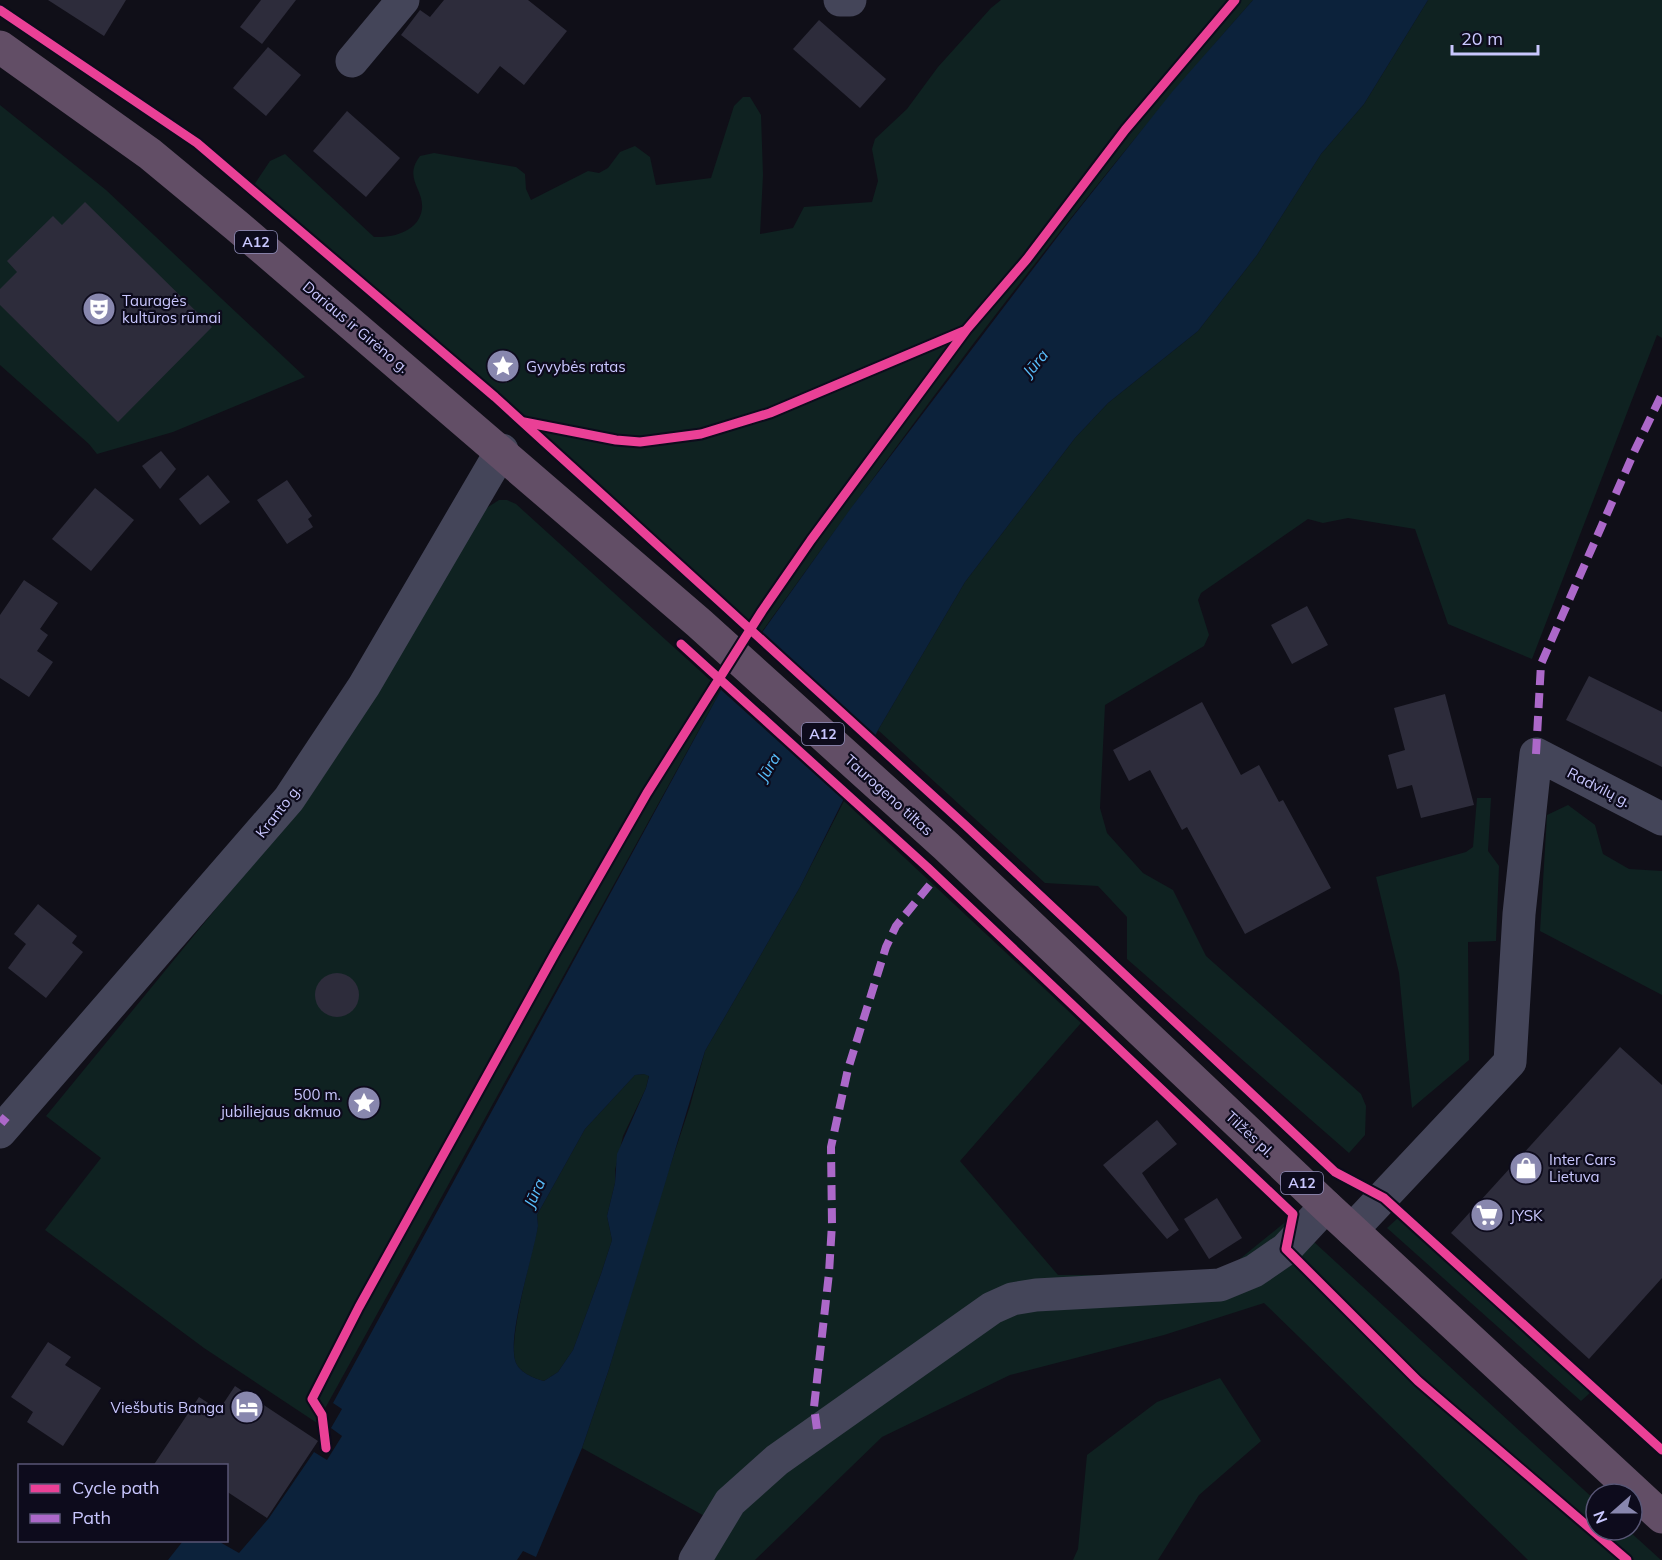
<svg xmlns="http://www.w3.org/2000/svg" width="1662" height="1560" viewBox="0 0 1662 1560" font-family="Mulish,sans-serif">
	<rect width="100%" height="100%" fill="#100f18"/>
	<!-- green -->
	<g fill="#0f2221">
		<path d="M 1001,0 L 1253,0 C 1076,200 917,416 761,633 L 513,406 L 254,185 L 270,161 L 285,154 L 374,237 C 392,238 419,232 422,209 C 424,188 403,179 420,156 L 434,153 L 516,167 L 525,174 L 526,189 L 531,200 L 588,171 L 599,173 L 608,168 L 620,152 L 635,146 L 650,157 L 656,185 L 711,178 L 734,106 L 743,97 L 750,97 L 761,115 L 763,175 L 760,234 L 793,228 L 804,207 L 872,202 L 878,181 L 872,149 L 875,139 L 907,109 L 938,67 L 991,8 Z"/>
		<polygon points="1428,0 1662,0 1662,338 1657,335 1532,659 1448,624 1415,529 1348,518 1323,523 1308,519 1201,593 1198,600 1209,635 1204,646 1105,705 1100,808 1107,833 1143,873 1173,890 1206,956 1361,1094 1366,1106 1365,1135 1349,1153 1127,959 1127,917 1098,886 1045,883 878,730 965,582 1075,438 1108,403 1198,331 1257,255 1321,154 1364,104"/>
		<polygon points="0,105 106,190 305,377 173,432 97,454 89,444 0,365"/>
		<polygon points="499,500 507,500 516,504 721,690 317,1423 204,1348 45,1230 101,1158 46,1116 319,783 485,509"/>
		<polygon points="1477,798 1491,798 1488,851 1499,866 1496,941 1468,942 1469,1060 1412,1108 1399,973 1376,877 1466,852 1473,847"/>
		<polygon points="844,801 1081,1023 960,1161 1058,1275 1208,1275 1230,1267 1289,1219 1596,1501 1596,1530 1628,1530 1661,1560 1528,1560 1264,1303 1164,1335 1010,1375 882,1437 755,1560 710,1560 726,1528 582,1448 609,1369 657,1205 690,1106 705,1051 800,887"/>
		<polygon points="1568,805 1595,825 1603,854 1629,869 1662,871 1662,995 1540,931 1547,815"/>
		<path d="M 644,1074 L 649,1075 L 646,1088 L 623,1136 L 615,1170 L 615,1183 L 607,1216 L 612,1240 L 601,1274 L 573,1350 L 558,1372 L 544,1381 C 533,1378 518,1372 515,1360 C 509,1336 532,1254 538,1226 L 537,1215 L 585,1129 L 635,1075 Z"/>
		<polygon points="1398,1218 1591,1392 1581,1401 1387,1228"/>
		<polygon points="1220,1378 1261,1441 1199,1495 1158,1560 1073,1560 1078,1549 1087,1455 1157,1402"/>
	</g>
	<!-- water -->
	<path fill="#0c223b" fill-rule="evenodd" d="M 1253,0 L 1428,0 L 1364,104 L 1321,154 L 1257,255 L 1198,331 L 1108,403 L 1075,438 L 965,582 L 878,730 L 800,887 L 705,1051 L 609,1369 L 582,1448 L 536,1557 L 523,1551 L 517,1560 L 168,1560 L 183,1541 L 218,1541 L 239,1553 L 269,1518 L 314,1452 L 327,1460 L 342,1436 L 331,1428 L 342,1409 L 333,1403 L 721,690 L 851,508 L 1071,219 L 1172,92 ZM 644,1074 L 649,1076 L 646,1088 L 617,1154 L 615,1183 L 607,1216 L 612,1240 L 601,1274 L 573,1350 L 558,1372 L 544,1381 C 533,1378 518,1372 515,1360 C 508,1332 533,1257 538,1226 L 537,1215 L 585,1129 L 635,1075 Z"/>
	<!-- pier -->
	<polygon fill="#100f18" points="759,631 877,738 847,803 719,688"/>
	<!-- building -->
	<g fill="#2d2c3b">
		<polygon points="48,0 126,0 104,36"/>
		<polygon points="261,0 296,0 262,44 240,27"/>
		<polygon points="444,0 528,0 567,31 524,85 500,66 478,94 401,35 420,10 430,17"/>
		<polygon points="819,20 886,79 860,108 793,49"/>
		<polygon points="268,47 301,75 266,116 233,88"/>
		<polygon points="347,111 400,158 366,197 313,151"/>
		<polygon points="85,202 212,327 118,422 0,305 0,289 17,272 7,261 53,216 62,225"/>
		<polygon points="161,451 176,469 160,489 142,466"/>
		<polygon points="208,475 230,502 200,525 179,499"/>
		<polygon points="287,480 312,516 308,519 313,527 287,544 257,500"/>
		<polygon points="95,488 134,520 91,571 52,539"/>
		<polygon points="24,580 58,603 40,629 48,635 37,651 53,662 29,697 0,678 0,615"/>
		<polygon points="1307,606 1328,645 1292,664 1271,625"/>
		<polygon points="1589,676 1662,712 1662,767 1566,720"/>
		<polygon points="1445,694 1474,805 1421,818 1412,785 1397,789 1388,755 1405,750 1394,708"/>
		<polygon points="1202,702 1241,775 1259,765 1279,802 1283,800 1331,888 1245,934 1187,827 1182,830 1150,770 1129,781 1113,750"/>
		<polygon points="38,904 77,936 72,943 83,952 46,998 8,968 26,944 14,934"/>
		<circle cx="337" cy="995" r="22"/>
		<polygon points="1620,1047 1662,1085 1662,1278 1589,1359 1451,1233"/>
		<polygon points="1157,1120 1177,1144 1142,1173 1179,1230 1167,1239 1103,1165"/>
		<polygon points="1217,1198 1242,1238 1209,1259 1184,1219"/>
		<polygon points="48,1342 71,1357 65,1365 101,1388 63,1446 27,1422 33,1412 11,1397"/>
		<polygon points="235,1386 318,1441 267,1518 226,1491 226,1466 153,1466 199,1397 219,1410"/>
	</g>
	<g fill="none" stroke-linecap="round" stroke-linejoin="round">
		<!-- minor -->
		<g stroke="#444559" stroke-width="33">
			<polyline points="840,0 850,0"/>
			<polyline points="352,61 403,0"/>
			<polyline points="0,1132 289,799 364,686 502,450"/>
			<polyline points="1352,1230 1510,1062 1519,914 1536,754 1662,819"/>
			<polyline points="695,1560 730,1502 777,1460 992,1308 1012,1299 1036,1295 1220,1285 1254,1271 1286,1249 1326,1206"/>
		</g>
		<!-- highway -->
		<polyline stroke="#624e66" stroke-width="33" points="0,47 150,154 237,226 699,623 946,846 1326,1206 1662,1517"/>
		<!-- quiet -->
		<g stroke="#ac68c9" stroke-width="8" stroke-dasharray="15 8" stroke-linecap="butt">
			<polyline points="1536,754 1541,664 1635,450 1662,394"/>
			<polyline points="0,1117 7,1123"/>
			<polyline points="817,1429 814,1407 829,1273 832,1224 831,1147 848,1069 886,947 896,926 937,876"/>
		</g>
		<defs>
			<g id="cycleway">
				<polyline points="0,10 197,143 495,397 965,825 1335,1172 1384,1198 1662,1450"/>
				<polyline points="524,422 616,440 640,442 701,434 770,413 964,331"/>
				<polyline points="681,644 927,867 1293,1214 1286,1249 1418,1381 1627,1560"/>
				<polyline points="326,1448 322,1415 312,1399 359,1307 555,953 647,793 762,611 811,540 967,329 1027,259 1125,130 1235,0"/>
			</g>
		</defs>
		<!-- cycleway casing -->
		<use href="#cycleway" stroke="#0d0b1c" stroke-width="13"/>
		<!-- cycleway -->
		<use href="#cycleway" stroke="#ea4096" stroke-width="9"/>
	</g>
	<!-- icons -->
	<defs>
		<symbol id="theatre-disc" viewBox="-11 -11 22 22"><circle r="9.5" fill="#8887ae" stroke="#0d0b1c"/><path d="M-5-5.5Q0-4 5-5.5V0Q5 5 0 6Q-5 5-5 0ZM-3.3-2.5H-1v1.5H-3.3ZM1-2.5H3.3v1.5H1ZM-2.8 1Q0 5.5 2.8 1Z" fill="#fff"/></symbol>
		<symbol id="sight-disc" viewBox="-11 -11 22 22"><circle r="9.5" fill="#8887ae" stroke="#0d0b1c"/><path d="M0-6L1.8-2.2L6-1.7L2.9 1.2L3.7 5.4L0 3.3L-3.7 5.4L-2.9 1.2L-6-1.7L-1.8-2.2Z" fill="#fff"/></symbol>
		<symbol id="shop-disc" viewBox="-11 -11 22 22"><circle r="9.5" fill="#8887ae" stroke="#0d0b1c"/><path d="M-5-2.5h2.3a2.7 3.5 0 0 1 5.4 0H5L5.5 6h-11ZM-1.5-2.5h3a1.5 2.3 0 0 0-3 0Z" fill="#fff"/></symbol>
		<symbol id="supermarket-disc" viewBox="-11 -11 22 22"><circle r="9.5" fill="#8887ae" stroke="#0d0b1c"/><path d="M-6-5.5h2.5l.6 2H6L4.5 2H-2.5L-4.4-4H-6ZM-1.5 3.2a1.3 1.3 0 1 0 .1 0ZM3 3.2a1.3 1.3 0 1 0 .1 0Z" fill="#fff"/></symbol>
		<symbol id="hotel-disc" viewBox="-11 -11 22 22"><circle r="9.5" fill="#8887ae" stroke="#0d0b1c"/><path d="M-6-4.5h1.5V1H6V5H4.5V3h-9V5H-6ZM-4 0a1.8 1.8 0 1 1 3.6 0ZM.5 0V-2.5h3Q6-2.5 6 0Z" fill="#fff"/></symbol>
	</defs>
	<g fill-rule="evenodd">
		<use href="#theatre-disc" x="80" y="290" width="38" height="38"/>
		<use href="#sight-disc" x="484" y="347" width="38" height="38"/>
		<use href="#sight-disc" x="345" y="1084" width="38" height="38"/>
		<use href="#shop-disc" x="1507" y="1149" width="38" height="38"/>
		<use href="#supermarket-disc" x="1468" y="1196" width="38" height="38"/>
		<use href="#hotel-disc" x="228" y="1388" width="38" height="38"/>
	</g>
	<g text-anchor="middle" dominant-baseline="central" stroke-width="4.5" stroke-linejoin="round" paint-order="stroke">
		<!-- shield labels -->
		<g fill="#0d0b1c" stroke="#918fba" stroke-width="1.5">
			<rect x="235" y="231" width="42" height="22" rx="4.5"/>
			<rect x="802" y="723" width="42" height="22" rx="4.5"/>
			<rect x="1281" y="1172" width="42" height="22" rx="4.5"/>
		</g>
		<g font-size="14" font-weight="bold" fill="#c9c7fe">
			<text x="256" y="242">A12</text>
			<text x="823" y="734">A12</text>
			<text x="1302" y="1183">A12</text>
		</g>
		<!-- poi labels -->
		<g font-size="15" fill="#c9c7fe" stroke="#0d0b1c" text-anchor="start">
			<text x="122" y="300">Tauragės<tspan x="122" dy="17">kultūros rūmai</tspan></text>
			<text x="526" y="366">Gyvybės ratas</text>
			<text x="341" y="1094" text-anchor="end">500 m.<tspan x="341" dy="17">jubiliejaus akmuo</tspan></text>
			<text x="1549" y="1159">Inter Cars<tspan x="1549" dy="17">Lietuva</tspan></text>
			<text x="1510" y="1215">JYSK</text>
			<text x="224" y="1407" text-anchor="end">Viešbutis Banga</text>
		</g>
		<!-- street labels -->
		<g font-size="15" fill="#c9c7fe" stroke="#0d0b1c">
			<text transform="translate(356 327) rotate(40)">Dariaus ir Girėno g.</text>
			<text transform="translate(1599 787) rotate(27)">Radvilų g.</text>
			<text transform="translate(889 795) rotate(42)">Taurogeno tiltas</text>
			<text transform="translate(278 811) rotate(-52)">Kranto g.</text>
			<text transform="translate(1250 1134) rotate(43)">Tilžės pl.</text>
		</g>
		<!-- water labels -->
		<g font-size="16" font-style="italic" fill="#58befb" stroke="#0d0b1c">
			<text transform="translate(1035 363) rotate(-50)">Jūra</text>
			<text transform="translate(768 767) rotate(-59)">Jūra</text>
			<text transform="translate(534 1193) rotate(-66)">Jūra</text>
		</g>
	</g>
	<!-- legend -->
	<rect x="18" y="1464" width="210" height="78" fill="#0d0b1c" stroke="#585676" stroke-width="1.5"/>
	<rect x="30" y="1484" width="30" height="9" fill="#ea4096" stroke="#585676" stroke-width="1.5"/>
	<text x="72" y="1494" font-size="18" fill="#c9c7fe">Cycle path</text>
	<rect x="30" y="1514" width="30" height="9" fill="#ac68c9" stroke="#585676" stroke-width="1.5"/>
	<text x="72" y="1524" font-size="18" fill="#c9c7fe">Path</text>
	<!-- north arrow -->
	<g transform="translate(1614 1512) rotate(249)"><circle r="28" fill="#0d0b1c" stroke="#585676" stroke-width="1.5"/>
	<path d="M0-4.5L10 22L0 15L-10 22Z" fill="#8887ae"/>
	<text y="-9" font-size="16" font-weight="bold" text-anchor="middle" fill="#c9c7fe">N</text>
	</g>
	<!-- scale -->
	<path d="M1452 45v9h86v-9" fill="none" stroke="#c9c7fe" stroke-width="3"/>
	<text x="1461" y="45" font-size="18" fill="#c9c7fe" stroke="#0d0b1c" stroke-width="4.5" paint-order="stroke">20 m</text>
</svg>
